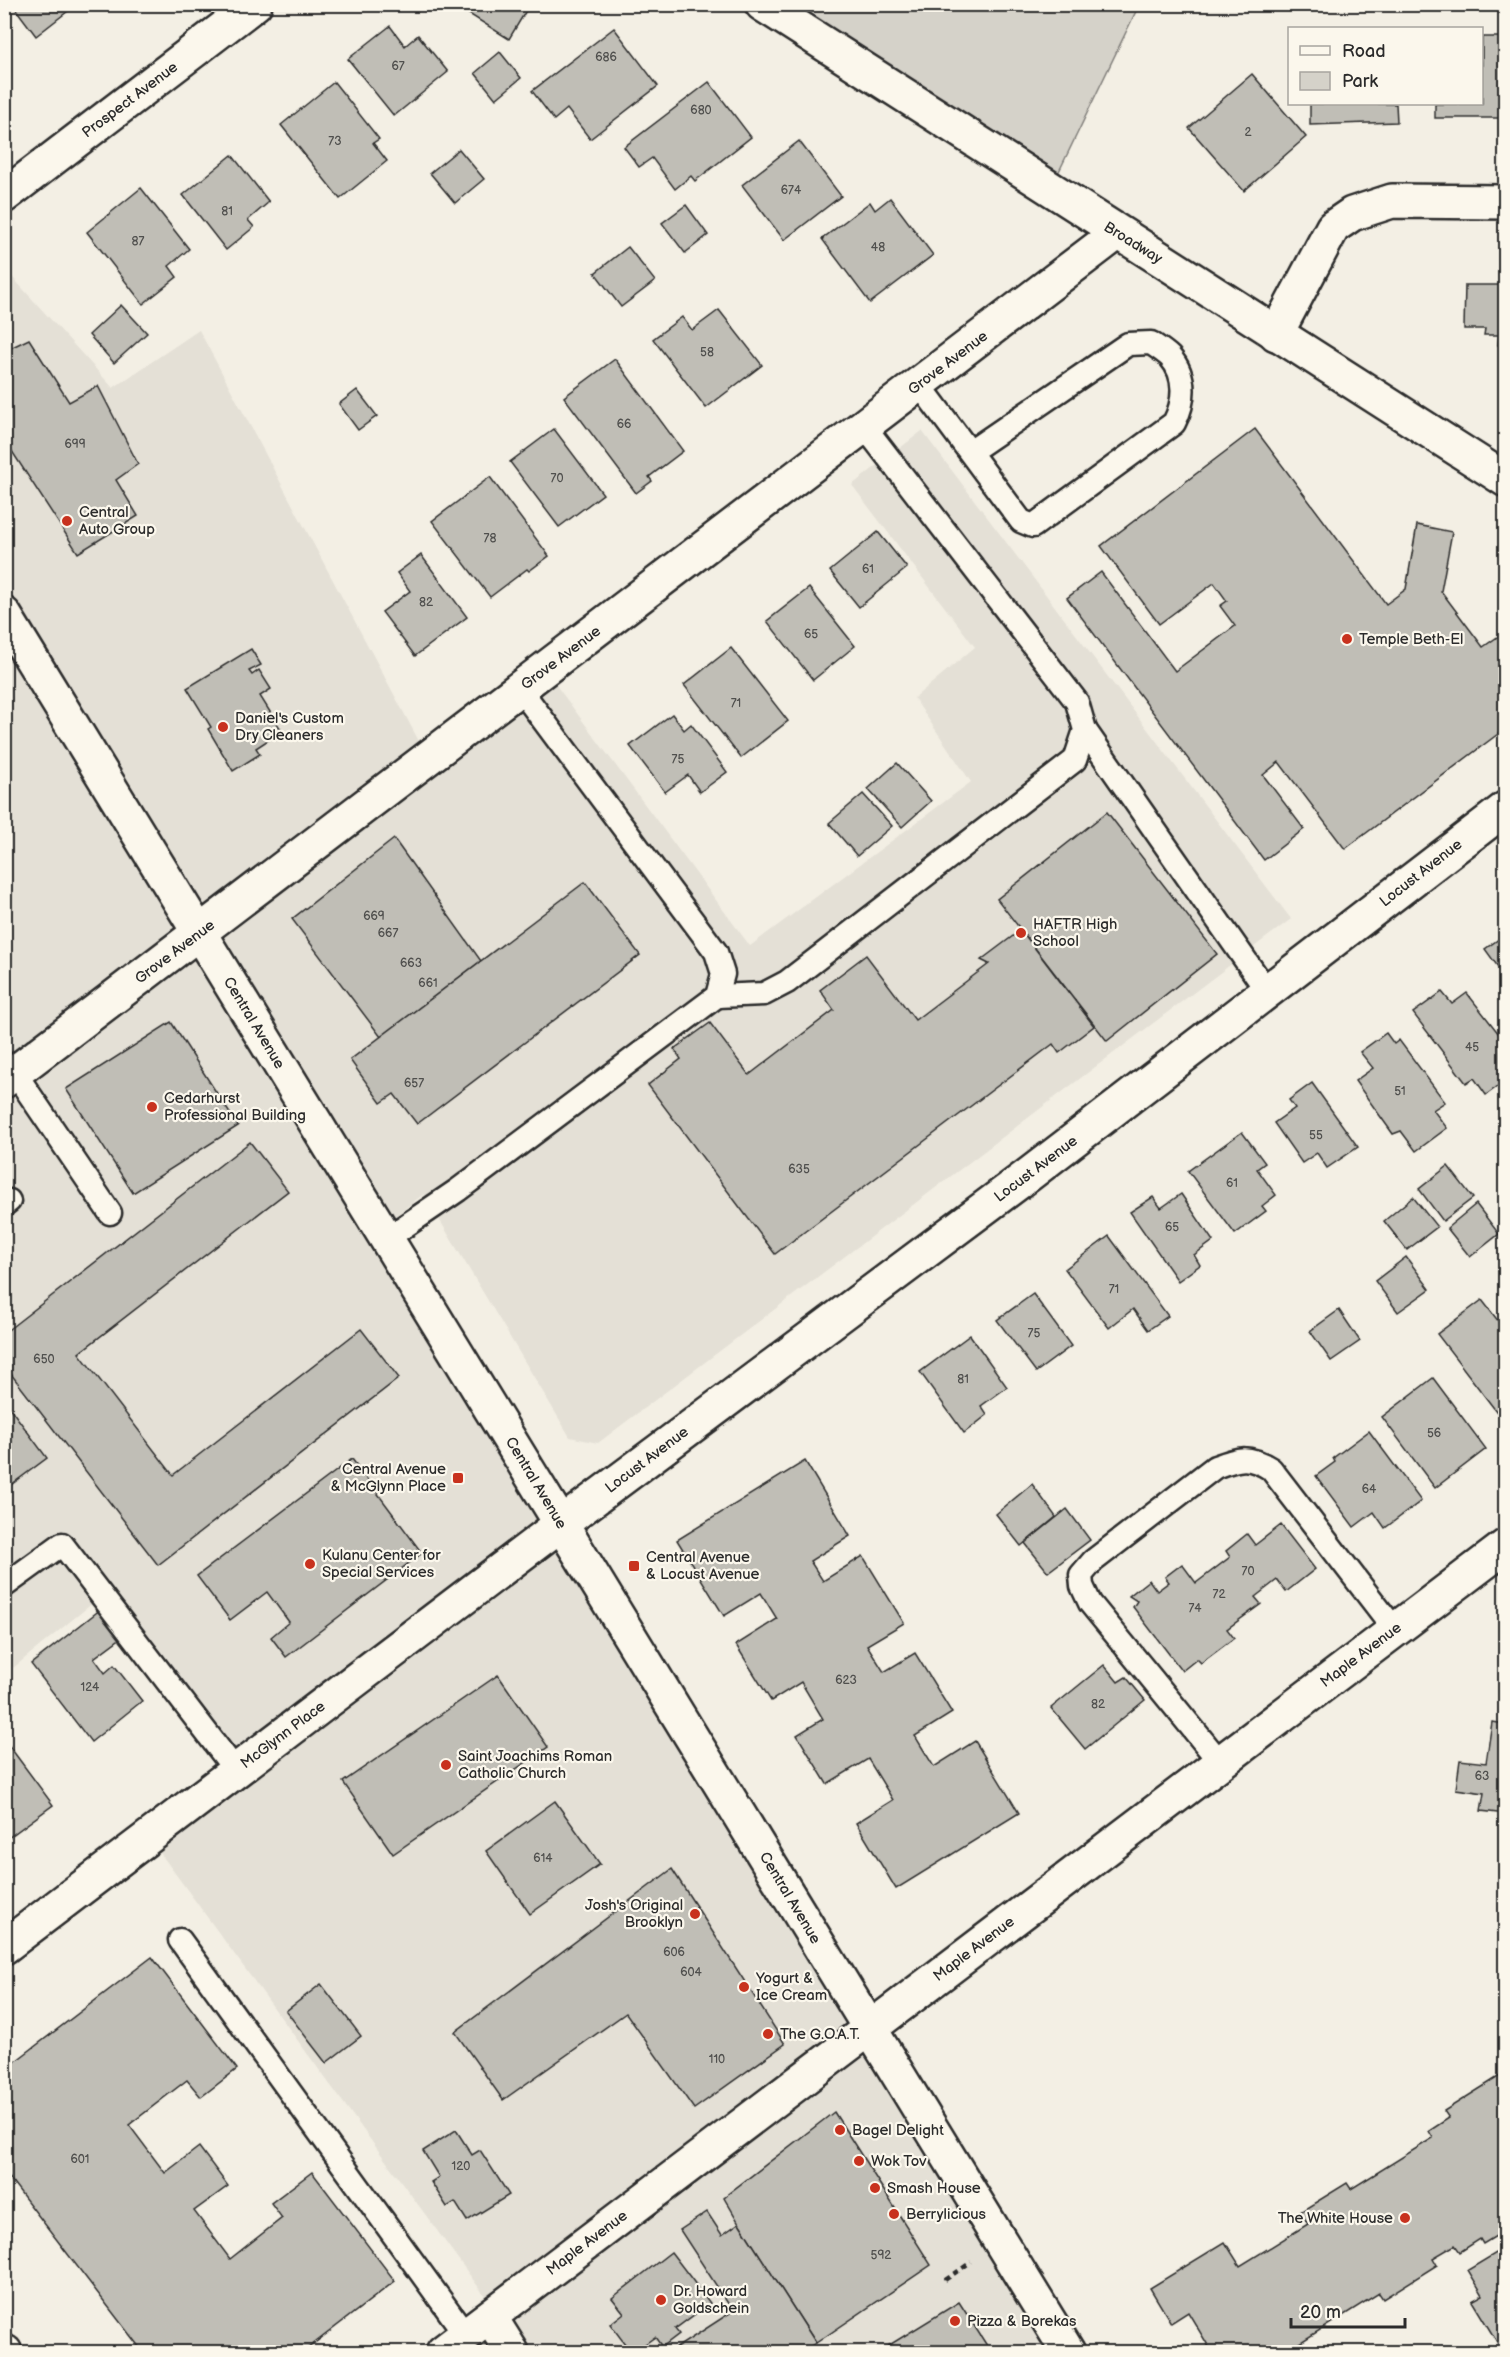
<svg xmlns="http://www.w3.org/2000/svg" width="1510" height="2357" viewBox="0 0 1510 2357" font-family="'Balsamiq Sans',sans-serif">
	<rect width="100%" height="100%" fill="#f3efe4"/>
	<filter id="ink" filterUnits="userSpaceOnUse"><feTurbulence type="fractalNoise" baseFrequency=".0167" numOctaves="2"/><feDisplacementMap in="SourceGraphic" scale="12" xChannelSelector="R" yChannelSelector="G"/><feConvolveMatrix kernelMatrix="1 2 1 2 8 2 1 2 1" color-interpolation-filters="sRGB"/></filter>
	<g filter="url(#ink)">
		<!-- built -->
		<polygon fill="#e4e0d6" points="4,268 113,388 199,330 428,758 544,669 750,946 971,782 914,698 975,647 852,485 922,431 1291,919 598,1443 570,1437 424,1194 375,1231 1064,2352 449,2352 499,2315 147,1835 224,1778 99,1598 13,1668 5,1657"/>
		<!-- green -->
		<polygon fill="#d5d2c9" stroke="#807e7a" stroke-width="1.5" points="772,5 1139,5 1052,186"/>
		<!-- building -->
		<g fill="#c0beb6" stroke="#2b2b2b" stroke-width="1.5">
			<polygon points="12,4 77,4 36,36"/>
			<polygon points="453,4 530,4 509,39"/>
			<polygon points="390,26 405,46 418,35 448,72 394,116 348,59"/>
			<polygon points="614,28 658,86 590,139 567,109 554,120 532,91"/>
			<polygon points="1482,37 1506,37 1506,118 1435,118 1435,104 1482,104"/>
			<polygon points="500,52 521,78 496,99 475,73"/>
			<polygon points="1252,74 1306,137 1244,191 1189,128"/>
			<polygon points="334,82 379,139 373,143 387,161 340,199 281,125"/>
			<polygon points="709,82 751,137 695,181 691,176 675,189 652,158 639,167 624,147"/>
			<polygon points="1310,104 1396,104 1397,122 1310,125"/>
			<polygon points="799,141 841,196 784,240 742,185"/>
			<polygon points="459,149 484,179 455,203 430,173"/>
			<polygon points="232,155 269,202 248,220 254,227 226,250 183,195"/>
			<polygon points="141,188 189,249 169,266 177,277 143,304 87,232"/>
			<polygon points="890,198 933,255 870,303 822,239 870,202 875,210"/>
			<polygon points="686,205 708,235 685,253 662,223"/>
			<polygon points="628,247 655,281 621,307 595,273"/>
			<polygon points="1465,285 1506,285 1506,345 1498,345 1499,335 1484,335 1485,329 1464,329"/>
			<polygon points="121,305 147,333 114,363 89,335"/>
			<polygon points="719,310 762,365 706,408 653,339 682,317 692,330"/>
			<polygon points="29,339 69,402 98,386 138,464 116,480 138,516 78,553 4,439 4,351"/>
			<polygon points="615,359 683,451 649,477 652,481 636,493 564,397"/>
			<polygon points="357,390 377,416 358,430 339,404"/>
			<polygon points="554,429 603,494 559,527 510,462"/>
			<polygon points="1255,429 1386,604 1406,589 1417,525 1452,532 1441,591 1483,647 1506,631 1506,728 1345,849 1279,762 1263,775 1304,829 1264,860 1067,598 1101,572 1175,671 1235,626 1220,606 1227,601 1214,583 1159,624 1101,546"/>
			<polygon points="490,477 549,556 529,571 527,569 490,597 432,521"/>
			<polygon points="878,532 907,568 859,607 830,571"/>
			<polygon points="421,555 467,617 415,656 382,612 410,591 397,573"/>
			<polygon points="809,588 855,646 813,680 767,621"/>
			<polygon points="731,648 788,721 741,758 684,685"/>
			<polygon points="251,649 261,665 249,671 252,675 259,670 271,689 260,696 282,731 256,748 260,754 233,771 208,729 211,727 187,688"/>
			<polygon points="672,714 684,730 691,724 727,772 700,792 688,775 665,792 630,746"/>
			<polygon points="897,763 931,801 902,827 868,789"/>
			<polygon points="863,794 892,826 857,856 829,823"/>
			<polygon points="1107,812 1217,954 1107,1041 997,899"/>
			<polygon points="394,839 481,961 381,1037 292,919"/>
			<polygon points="585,882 640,955 417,1124 394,1094 381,1103 350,1060"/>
			<polygon points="1021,930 1094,1026 1059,1053 1053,1044 775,1254 648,1085 681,1059 674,1049 710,1023 749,1075 834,1010 820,990 866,955 915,1020 989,964 981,960"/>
			<polygon points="1506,934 1506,978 1485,949"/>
			<polygon points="1442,992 1452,1004 1467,993 1506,1043 1506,1052 1503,1054 1506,1057 1506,1080 1486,1095 1474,1078 1466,1083 1413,1013"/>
			<polygon points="171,1022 238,1126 133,1193 66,1089"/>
			<polygon points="1386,1033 1394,1044 1399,1040 1445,1102 1433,1110 1447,1128 1416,1151 1401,1131 1393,1134 1355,1081 1373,1068 1360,1052"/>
			<polygon points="1312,1083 1358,1147 1327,1168 1317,1153 1302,1163 1274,1123 1295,1108 1289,1100"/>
			<polygon points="1242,1132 1265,1163 1257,1169 1276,1195 1262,1206 1266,1211 1235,1234 1188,1171"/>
			<polygon points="250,1142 288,1191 79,1353 173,1475 361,1329 399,1378 158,1565 4,1365 4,1333"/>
			<polygon points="1448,1166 1473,1198 1443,1221 1419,1189"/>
			<polygon points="1181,1194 1213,1241 1194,1255 1200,1265 1178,1281 1130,1212 1153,1197 1161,1208"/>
			<polygon points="1413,1197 1437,1227 1407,1250 1384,1221"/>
			<polygon points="1476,1204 1499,1234 1470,1257 1447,1228"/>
			<polygon points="1109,1236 1168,1316 1148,1330 1133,1309 1109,1328 1065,1269"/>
			<polygon points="1406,1257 1430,1289 1398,1312 1375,1281"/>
			<polygon points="1033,1294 1071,1346 1036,1372 997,1320"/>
			<polygon points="1482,1300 1506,1331 1506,1424 1437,1334"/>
			<polygon points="1339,1310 1360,1341 1331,1361 1310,1331"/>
			<polygon points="970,1335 1007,1387 981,1406 987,1415 964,1433 920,1372"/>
			<polygon points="1433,1378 1486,1449 1435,1488 1382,1417"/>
			<polygon points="4,1400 47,1458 4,1490"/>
			<polygon points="1369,1431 1421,1501 1385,1528 1374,1512 1354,1527 1316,1476 1335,1462 1333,1458"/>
			<polygon points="352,1459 422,1553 286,1657 271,1637 289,1622 267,1592 230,1620 197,1576"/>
			<polygon points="805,1461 850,1536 810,1561 823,1581 863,1556 904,1623 867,1645 884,1672 915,1653 952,1713 915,1736 934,1767 975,1741 1019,1813 896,1889 856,1823 893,1800 868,1759 827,1784 797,1735 823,1719 801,1682 771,1701 736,1645 777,1619 761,1593 724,1616 677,1540"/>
			<polygon points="1032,1484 1056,1517 1021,1546 996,1514"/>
			<polygon points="1067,1509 1090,1540 1048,1572 1025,1543"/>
			<polygon points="1281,1525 1315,1569 1286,1592 1277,1580 1255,1597 1261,1604 1227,1629 1234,1638 1201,1663 1197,1659 1182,1671 1133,1607 1137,1601 1129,1596 1149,1580 1157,1591 1169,1582 1165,1577 1182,1564 1196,1583 1230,1557 1226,1551 1247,1534 1255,1545"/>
			<polygon points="101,1609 122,1637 94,1658 105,1673 114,1665 142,1701 91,1742 31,1664"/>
			<polygon points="1104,1665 1118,1682 1126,1677 1145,1700 1085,1749 1051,1708"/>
			<polygon points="498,1675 548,1747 393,1854 343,1782"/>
			<polygon points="1492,1722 1506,1724 1506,1814 1481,1811 1484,1793 1456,1789 1460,1760 1486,1763"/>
			<polygon points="4,1739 53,1805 4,1841"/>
			<polygon points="555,1801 600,1864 530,1914 486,1851"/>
			<polygon points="672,1869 785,2044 694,2109 626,2013 503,2100 455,2032"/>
			<polygon points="152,1957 237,2069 201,2097 187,2080 129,2125 165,2173 199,2147 228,2186 194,2211 230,2259 282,2218 271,2203 312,2172 395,2281 303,2352 143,2352 4,2171 4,2070"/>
			<polygon points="321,1984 361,2036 326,2063 286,2011"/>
			<polygon points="1503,2074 1506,2077 1506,2241 1501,2233 1483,2244 1480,2239 1460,2252 1455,2245 1433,2258 1437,2265 1383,2299 1379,2293 1288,2350 1289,2352 1212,2352 1188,2312 1171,2323 1150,2288 1225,2242 1240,2266 1308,2224 1300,2212 1347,2183 1351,2189 1433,2138 1429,2131 1449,2118 1444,2111"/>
			<polygon points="834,2112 931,2265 816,2343 739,2223 724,2197"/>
			<polygon points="456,2130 472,2155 480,2150 509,2195 467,2221 455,2202 447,2207 431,2182 439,2177 423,2151"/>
			<polygon points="707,2212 722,2235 739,2223 816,2343 801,2352 670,2352 733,2311 680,2230"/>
			<polygon points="1506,2247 1506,2344 1500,2347 1472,2301 1483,2295 1468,2270"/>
			<polygon points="671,2252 710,2303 675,2329 679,2334 662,2347 655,2337 634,2352 631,2352 610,2324 624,2313 612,2298"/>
			<polygon points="959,2302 991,2352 878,2352"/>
		</g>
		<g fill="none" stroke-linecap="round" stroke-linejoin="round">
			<defs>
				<g id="lane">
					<path d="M 919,384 L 1021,521 L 1033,526 L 1174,423 C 1185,402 1187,376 1170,357 C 1165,352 1157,347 1151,343 L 1128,344 L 970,452"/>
					<polyline points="1085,730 1267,991"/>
					<polyline points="717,996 764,994 787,982 1075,760 1085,730 1077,702 864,426"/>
					<polyline points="15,1073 110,1213"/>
					<polyline points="4,1205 9,1201"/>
					<polyline points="386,1239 458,1190 717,996 723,974 716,952 520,689"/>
					<polyline points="4,1586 62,1544 236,1771"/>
					<path d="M 1220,1762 L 1090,1603 L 1082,1586 L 1081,1575 L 1093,1561 L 1215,1467 C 1240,1458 1248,1455 1271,1469 L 1395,1630"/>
					<polyline points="180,1940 466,2335"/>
				</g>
				<g id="street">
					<polyline points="4,196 255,4"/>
					<polyline points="1276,334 1333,227 1352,214 1392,201 1506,202"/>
					<polyline points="4,1081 1117,233"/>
					<polyline points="4,1947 561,1524 1027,1176 1506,808"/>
					<polyline points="490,2317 512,2352"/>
					<polyline points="4,2352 5,2352"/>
					<polyline points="443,2352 1506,1546"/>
				</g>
				<g id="secondary">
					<polyline points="762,4 1506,480"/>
					<polyline points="4,614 1068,2352"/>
				</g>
			</defs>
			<!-- lane casing -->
			<use href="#lane" stroke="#2b2b2b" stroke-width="27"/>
			<!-- street casing -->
			<use href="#street" stroke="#2b2b2b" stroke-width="38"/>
			<!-- secondary casing -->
			<use href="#secondary" stroke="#2b2b2b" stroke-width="38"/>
			<!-- path -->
			<polyline stroke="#2b2b2b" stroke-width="4" stroke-dasharray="6 4.5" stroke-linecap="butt" points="945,2280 971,2262"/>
			<!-- lane -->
			<use href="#lane" stroke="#fbf7ec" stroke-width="22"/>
			<!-- street -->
			<use href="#street" stroke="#fbf7ec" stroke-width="33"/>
			<!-- secondary -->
			<use href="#secondary" stroke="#fbf7ec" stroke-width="33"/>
		</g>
	</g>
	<!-- markers -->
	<g fill="#c8321e" stroke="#fbf7ec" stroke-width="2">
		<circle cx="67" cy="521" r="6"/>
		<circle cx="1347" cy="639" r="6"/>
		<circle cx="223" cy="727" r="6"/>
		<circle cx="1021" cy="933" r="6"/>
		<circle cx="152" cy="1107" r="6"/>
		<rect x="452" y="1472" width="12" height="12" rx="3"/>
		<circle cx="310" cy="1564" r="6"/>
		<rect x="628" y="1560" width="12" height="12" rx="3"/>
		<circle cx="446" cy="1765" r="6"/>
		<circle cx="695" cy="1914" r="6"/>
		<circle cx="744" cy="1987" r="6"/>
		<circle cx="768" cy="2034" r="6"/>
		<circle cx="840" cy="2130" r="6"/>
		<circle cx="859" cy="2161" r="6"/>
		<circle cx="875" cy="2188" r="6"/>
		<circle cx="894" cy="2214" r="6"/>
		<circle cx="1405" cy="2218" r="6"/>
		<circle cx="661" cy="2300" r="6"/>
		<circle cx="955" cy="2321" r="6"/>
	</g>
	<g text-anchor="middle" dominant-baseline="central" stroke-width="4.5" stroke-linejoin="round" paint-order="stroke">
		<!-- number labels -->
		<g font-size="12" fill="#50504e">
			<text x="606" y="57">686</text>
			<text x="398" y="66">67</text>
			<text x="701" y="110">680</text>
			<text x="1248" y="132">2</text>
			<text x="335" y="141">73</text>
			<text x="791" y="190">674</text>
			<text x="227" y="211">81</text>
			<text x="138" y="241">87</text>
			<text x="878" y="247">48</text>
			<text x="707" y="352">58</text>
			<text x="624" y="424">66</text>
			<text x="75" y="444">699</text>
			<text x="557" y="478">70</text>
			<text x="490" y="538">78</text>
			<text x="868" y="569">61</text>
			<text x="426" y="602">82</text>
			<text x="811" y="634">65</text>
			<text x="736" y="703">71</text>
			<text x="678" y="759">75</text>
			<text x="374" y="916">669</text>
			<text x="388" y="933">667</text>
			<text x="411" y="963">663</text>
			<text x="428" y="983">661</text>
			<text x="1472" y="1047">45</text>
			<text x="414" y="1083">657</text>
			<text x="1400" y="1091">51</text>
			<text x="1316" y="1135">55</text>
			<text x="799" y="1169">635</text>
			<text x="1232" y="1183">61</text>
			<text x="1172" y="1227">65</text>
			<text x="1114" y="1289">71</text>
			<text x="1034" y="1333">75</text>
			<text x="44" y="1359">650</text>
			<text x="963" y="1379">81</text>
			<text x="1434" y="1433">56</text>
			<text x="1369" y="1489">64</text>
			<text x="1248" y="1571">70</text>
			<text x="1219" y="1594">72</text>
			<text x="1195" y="1608">74</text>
			<text x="846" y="1680">623</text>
			<text x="90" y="1687">124</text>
			<text x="1098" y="1704">82</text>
			<text x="1482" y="1776">63</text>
			<text x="543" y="1858">614</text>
			<text x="674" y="1952">606</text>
			<text x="691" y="1972">604</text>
			<text x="717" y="2059">110</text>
			<text x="80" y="2159">601</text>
			<text x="461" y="2166">120</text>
			<text x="881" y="2255">592</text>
		</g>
		<!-- street labels -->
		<g font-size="15" fill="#2b2b2b" stroke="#fbf7ec">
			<text transform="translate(130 100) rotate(-37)">Prospect Avenue</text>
			<text transform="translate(1133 243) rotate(32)">Broadway</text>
			<text transform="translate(948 363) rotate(-37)">Grove Avenue</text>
			<text transform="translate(561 658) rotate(-37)">Grove Avenue</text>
			<text transform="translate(1421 873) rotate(-38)">Locust Avenue</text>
			<text transform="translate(175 952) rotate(-37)">Grove Avenue</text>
			<text transform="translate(254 1023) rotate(59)">Central Avenue</text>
			<text transform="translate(1036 1169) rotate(-37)">Locust Avenue</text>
			<text transform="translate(647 1460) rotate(-37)">Locust Avenue</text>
			<text transform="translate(536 1483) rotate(59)">Central Avenue</text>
			<text transform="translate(1361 1655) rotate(-37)">Maple Avenue</text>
			<text transform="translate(283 1735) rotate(-37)">McGlynn Place</text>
			<text transform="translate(790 1898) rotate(59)">Central Avenue</text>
			<text transform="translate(974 1949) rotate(-37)">Maple Avenue</text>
			<text transform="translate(587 2243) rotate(-37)">Maple Avenue</text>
		</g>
		<!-- poi labels -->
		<g font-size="15" fill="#2b2b2b" stroke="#fbf7ec" text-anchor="start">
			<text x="79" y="512">Central<tspan x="79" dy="17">Auto Group</tspan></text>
			<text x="1359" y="639">Temple Beth-El</text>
			<text x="235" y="718">Daniel's Custom<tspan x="235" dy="17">Dry Cleaners</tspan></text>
			<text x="1033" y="924">HAFTR High<tspan x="1033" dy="17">School</tspan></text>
			<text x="164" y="1098">Cedarhurst<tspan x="164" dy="17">Professional Building</tspan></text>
			<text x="446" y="1469" text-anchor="end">Central Avenue<tspan x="446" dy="17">&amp; McGlynn Place</tspan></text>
			<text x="322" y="1555">Kulanu Center for<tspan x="322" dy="17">Special Services</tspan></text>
			<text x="646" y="1557">Central Avenue<tspan x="646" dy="17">&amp; Locust Avenue</tspan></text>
			<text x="458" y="1756">Saint Joachims Roman<tspan x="458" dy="17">Catholic Church</tspan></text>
			<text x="683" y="1905" text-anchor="end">Josh's Original<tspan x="683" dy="17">Brooklyn</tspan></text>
			<text x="756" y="1978">Yogurt &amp;<tspan x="756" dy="17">Ice Cream</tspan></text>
			<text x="780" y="2034">The G.O.A.T.</text>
			<text x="852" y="2130">Bagel Delight</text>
			<text x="871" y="2161">Wok Tov</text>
			<text x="887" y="2188">Smash House</text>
			<text x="906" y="2214">Berrylicious</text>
			<text x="1393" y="2218" text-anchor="end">The White House</text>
			<text x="673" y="2291">Dr. Howard<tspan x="673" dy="17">Goldschein</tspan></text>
			<text x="967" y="2321">Pizza &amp; Borekas</text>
		</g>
	</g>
	<!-- margin -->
	<rect width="1510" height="2357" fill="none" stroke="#fbf7ec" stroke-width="24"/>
	<rect x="12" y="12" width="1486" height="2333" fill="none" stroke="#2b2b2b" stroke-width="2" filter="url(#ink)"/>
	<!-- legend -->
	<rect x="1288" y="27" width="195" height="78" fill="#fbf7ec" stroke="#a8a59f" stroke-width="1.5"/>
	<rect x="1300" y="46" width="30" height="9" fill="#fbf7ec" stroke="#a8a59f" stroke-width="1.5"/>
	<text x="1342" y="57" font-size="18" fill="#2b2b2b">Road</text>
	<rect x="1300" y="72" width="30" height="18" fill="#d5d2c9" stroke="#a8a59f" stroke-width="1.5"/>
	<text x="1342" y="87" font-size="18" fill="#2b2b2b">Park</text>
	<!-- scale -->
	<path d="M1291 2318v9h114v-9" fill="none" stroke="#2b2b2b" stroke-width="3"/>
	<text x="1300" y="2318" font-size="18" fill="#2b2b2b" stroke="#fbf7ec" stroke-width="4.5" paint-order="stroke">20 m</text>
</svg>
